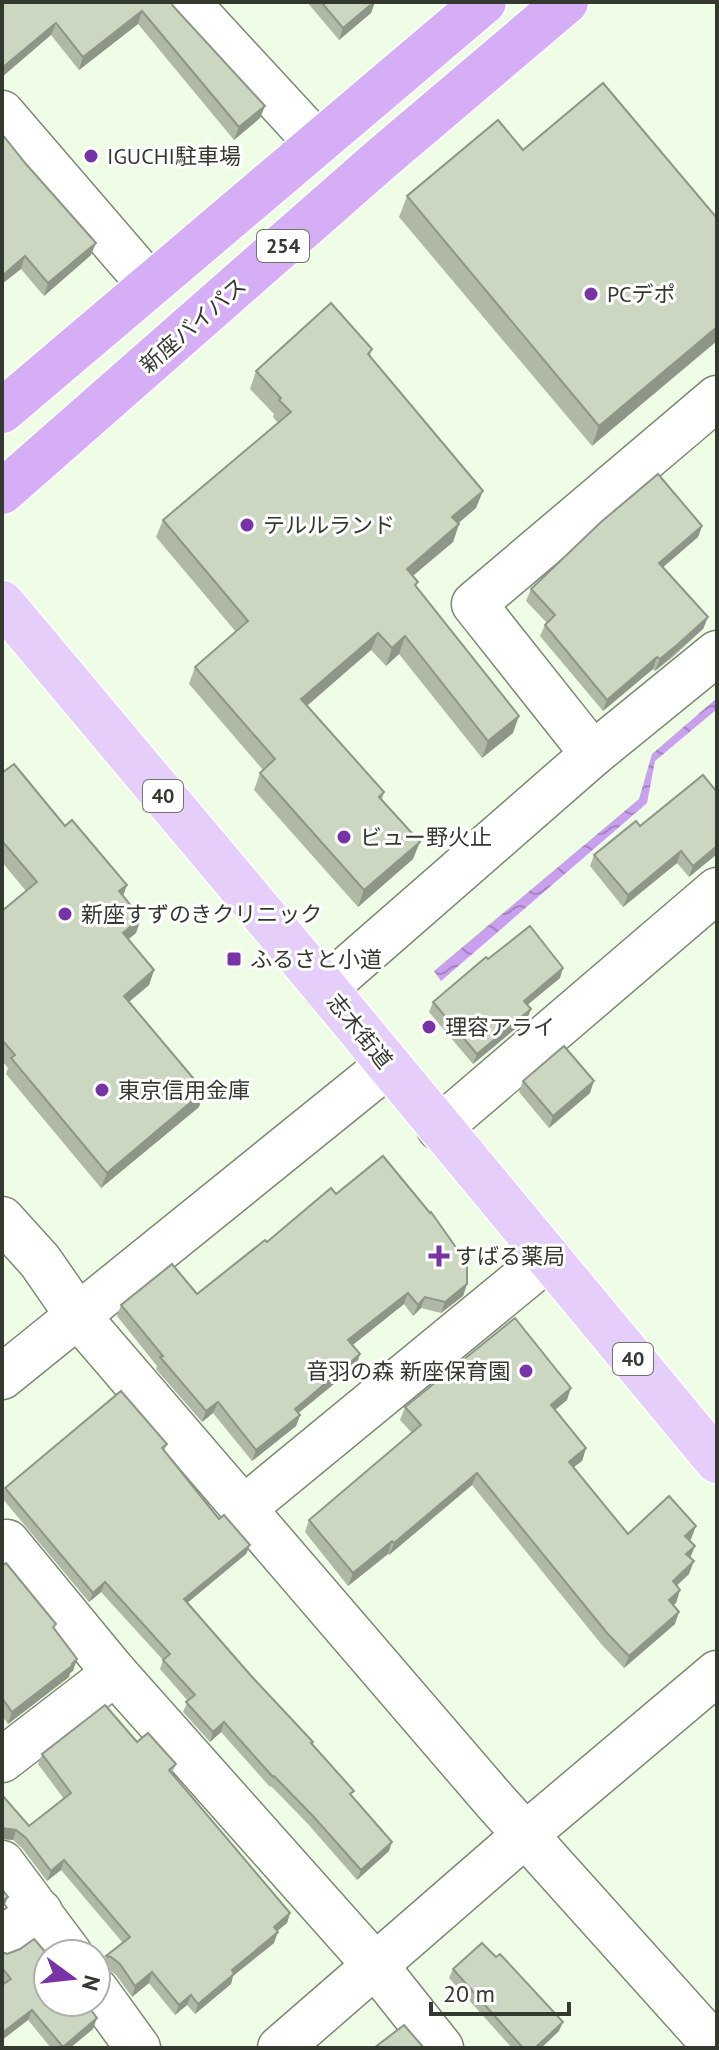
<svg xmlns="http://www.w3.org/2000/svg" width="719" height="2050" viewBox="0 0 719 2050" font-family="'PT Sans','Noto Sans JP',sans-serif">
	<defs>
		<pattern id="water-waves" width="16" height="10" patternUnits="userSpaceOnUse" patternTransform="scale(2)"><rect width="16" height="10" fill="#c9a0ed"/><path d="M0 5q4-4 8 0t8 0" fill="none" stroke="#a483c0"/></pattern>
	</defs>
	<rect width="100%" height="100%" fill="#f0fde6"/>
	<!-- water -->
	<polygon fill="url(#water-waves)" points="717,698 717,709 655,761 647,803 441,981 434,971 639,799 652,754"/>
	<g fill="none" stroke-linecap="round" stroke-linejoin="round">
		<defs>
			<g id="minor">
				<polyline points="187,2 317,143"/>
				<polyline points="2,113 150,285"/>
				<polyline points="593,754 717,653"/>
				<polyline points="325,988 593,754 474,604 717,398"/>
				<polyline points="439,1128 717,890"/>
				<polyline points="2,1219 40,1261 78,1316 494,1800 717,2048"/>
				<polyline points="2,1377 388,1065"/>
				<polyline points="244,1508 548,1258"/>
				<polyline points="2,1544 7,1542 115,1673 375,1965 441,2048"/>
				<polyline points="2,1760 115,1673"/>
				<polyline points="2,1863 70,1954"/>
				<polyline points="2,1939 40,1912"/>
				<polyline points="96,1990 138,2048"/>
				<polyline points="280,2048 525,1835 717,1673"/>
			</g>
			<polyline id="major" points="2,603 325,988 717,1461"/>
			<g id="highway">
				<polyline points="2,411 484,2"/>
				<polyline points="2,492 381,159 566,2"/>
			</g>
		</defs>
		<!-- minor casing -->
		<use href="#minor" stroke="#7d8873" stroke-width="47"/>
		<!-- major casing -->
		<use href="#major" stroke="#fff" stroke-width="47"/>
		<!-- highway casing -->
		<use href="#highway" stroke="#fff" stroke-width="47"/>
		<!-- minor -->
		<use href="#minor" stroke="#fff" stroke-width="44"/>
		<!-- major -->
		<use href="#major" stroke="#e6cefa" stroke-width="44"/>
		<!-- highway -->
		<use href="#highway" stroke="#d5aef6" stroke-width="44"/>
	</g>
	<!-- wall -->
	<g fill="#afb9a6">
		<polygon points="2,2 173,6 265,106 260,118 234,140 138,24 79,70 51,35"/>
		<polygon points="307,2 375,2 371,13 339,40"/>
		<polygon points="2,134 91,255 44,296 21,269"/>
		<polygon points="407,196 717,218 592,446 399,217"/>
		<polygon points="372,349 370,356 476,508 458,523 459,524 453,542 413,575 417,587 513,733 482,758 399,654 386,666 371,650 307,706 384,792 382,800 413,859 358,907 254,790 260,773 263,770 189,684 195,667 236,632 156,537 163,520 278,423 273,417 274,414 250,389 256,371"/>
		<polygon points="702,526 698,537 663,567 708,617 703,629 673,657 655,671 653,669 603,711 540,636 545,625 547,623 526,601 531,589"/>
		<polygon points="2,773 65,826 127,885 123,896 141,918 136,933 128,939 154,970 149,985 129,1002 204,1091 199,1107 101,1188 6,1074 8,1068 2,1061 2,911 26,891 2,862"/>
		<polygon points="640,826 717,854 689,877 677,863 623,907 590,866 594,855"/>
		<polygon points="488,959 560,978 527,1005 531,1009 527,1019 473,1064 429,1012 433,1002"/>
		<polygon points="523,1081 590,1093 549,1128 519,1092"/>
		<polygon points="336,1194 467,1284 463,1296 441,1313 421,1308 413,1316 404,1304 352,1345 360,1354 356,1366 298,1413 300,1415 296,1426 252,1461 213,1413 202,1422 156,1369 157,1366 117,1316 121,1305 197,1294"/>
		<polygon points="567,1400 555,1410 586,1448 582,1461 573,1467 628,1534 696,1526 690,1540 695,1546 690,1558 689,1574 676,1586 680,1590 676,1603 673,1605 675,1624 624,1668 602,1645 472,1485 389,1555 388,1554 348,1586 305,1532 309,1520 412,1433 400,1420 405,1407"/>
		<polygon points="167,1444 164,1451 219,1519 250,1545 246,1554 187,1603 253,1678 313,1742 312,1744 352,1796 389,1851 357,1880 308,1824 271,1786 270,1787 221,1732 210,1742 183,1712 188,1701 160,1669 163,1660 101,1592 89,1602 2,1498 5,1488"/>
		<polygon points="2,1566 54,1629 73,1671 70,1673 69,1677 8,1724 2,1716"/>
		<polygon points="137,1742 176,1764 172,1773 290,1913 287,1923 277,1931 274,1943 233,1976 231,1984 195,2014 187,2005 175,2015 149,1983 132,1997 116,1975 107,1968 102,1966 106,1956 123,1943 61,1870 47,1881 22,1848 13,1840 2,1839 2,1795 29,1826 64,1799 38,1764 42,1754"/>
		<polygon points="2,1952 93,2029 70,2048 51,2048 28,2020 2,2040 2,1985 3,1985"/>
		<polygon points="496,1957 559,2031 541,2048 512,2048 449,1978 453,1969"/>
	</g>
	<!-- shaded-wall -->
	<g fill="#8e9687">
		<polygon points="375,2 371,13 339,40 343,28"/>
		<polygon points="142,11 138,24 79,70 83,57"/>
		<polygon points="56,23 51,35 2,77 2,68"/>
		<polygon points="265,106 260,118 234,140 239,127"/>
		<polygon points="96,243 91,255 44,296 48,283"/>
		<polygon points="25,256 21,269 2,284 2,276"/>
		<polygon points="717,327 717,341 592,446 599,426"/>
		<polygon points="483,491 476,508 446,534 452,517"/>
		<polygon points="459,524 453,542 401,586 407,569"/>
		<polygon points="702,526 698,537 654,575 659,563"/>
		<polygon points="708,617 703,629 655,671 660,659"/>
		<polygon points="378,633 371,650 295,716 301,699"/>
		<polygon points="405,636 399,654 386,666 392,648"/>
		<polygon points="657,657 653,669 603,711 607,700"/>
		<polygon points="519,716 513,733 482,758 488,741"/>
		<polygon points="420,842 413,859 358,907 364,890"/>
		<polygon points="717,846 717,854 689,877 693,866"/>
		<polygon points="681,851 677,863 623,907 628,895"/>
		<polygon points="127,885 121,900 119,891"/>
		<polygon points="141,918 136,933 118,948 123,933"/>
		<polygon points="563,968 560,978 520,1011 524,1001"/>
		<polygon points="154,970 149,985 118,1011 124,996"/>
		<polygon points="531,1009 527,1019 473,1064 477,1054"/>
		<polygon points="594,1081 590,1093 549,1128 553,1116"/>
		<polygon points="204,1091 199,1107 101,1188 107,1173"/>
		<polygon points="467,1284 463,1296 441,1313 445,1302"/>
		<polygon points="408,1293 404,1304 344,1352 348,1340"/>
		<polygon points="425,1297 421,1308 413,1316 418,1305"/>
		<polygon points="360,1354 356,1366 290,1420 295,1409"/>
		<polygon points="571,1388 567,1400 546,1417 551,1405"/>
		<polygon points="218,1402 213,1413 202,1422 206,1411"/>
		<polygon points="300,1415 296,1426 252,1461 256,1450"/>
		<polygon points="586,1448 582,1461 565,1474 569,1462"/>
		<polygon points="477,1473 472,1485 389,1555 394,1543"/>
		<polygon points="696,1526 691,1539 681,1548 685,1536"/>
		<polygon points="392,1541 388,1554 348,1586 353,1573"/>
		<polygon points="250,1545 246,1554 180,1609 184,1599"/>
		<polygon points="695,1546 690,1558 686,1554"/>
		<polygon points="694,1561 689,1574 668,1594 673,1581"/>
		<polygon points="105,1582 101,1592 89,1602 93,1593"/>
		<polygon points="680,1590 676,1603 664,1613 669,1600"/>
		<polygon points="679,1612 675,1624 624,1668 629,1656"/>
		<polygon points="77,1659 73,1671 70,1673 69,1677 8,1724 12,1712"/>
		<polygon points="224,1722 221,1732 210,1742 213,1732"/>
		<polygon points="2,1828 16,1830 13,1840 2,1839"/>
		<polygon points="392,1842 389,1851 357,1880 361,1870"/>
		<polygon points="64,1860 61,1870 47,1881 51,1871"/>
		<polygon points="8,1897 4,1907 2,1908 2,1901"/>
		<polygon points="290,1913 287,1923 270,1937 274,1927"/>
		<polygon points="278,1932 274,1943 233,1976 231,1984 195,2014 198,2004 232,1970"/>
		<polygon points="152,1972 149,1983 132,1997 135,1986"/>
		<polygon points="191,1995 187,2005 175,2015 179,2005"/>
		<polygon points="32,2010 28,2020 2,2040 2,2033"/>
		<polygon points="97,2018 93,2029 70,2048 62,2048"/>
		<polygon points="563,2022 559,2031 541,2048 535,2048"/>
	</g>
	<!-- building -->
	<g fill="#cbd7c1" stroke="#8e9687" stroke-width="2">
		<polygon points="2,2 171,2 173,6 265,106 239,127 142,11 83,57 56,23 2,68"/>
		<polygon points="321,2 374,2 343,28"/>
		<polygon points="603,83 717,218 717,327 599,426 407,196 498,120 523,150"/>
		<polygon points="2,134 26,164 96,243 48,283 25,256 2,276"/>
		<polygon points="331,303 372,349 368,354 483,491 452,517 459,524 407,569 418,582 415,585 519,716 488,741 405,636 392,648 378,633 301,699 384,792 379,797 420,842 364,890 260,773 275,759 195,667 248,621 163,520 291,412 279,400 281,398 256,371"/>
		<polygon points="658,474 702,526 659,563 708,617 677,645 660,659 657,657 607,700 545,625 555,615 531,589 601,522"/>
		<polygon points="14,764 65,826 72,820 127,885 119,891 141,918 123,933 154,970 124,996 204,1091 107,1173 11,1058 15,1055 2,1040 2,911 37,882 2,841 2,773"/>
		<polygon points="703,775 717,792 717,846 693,866 681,851 628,895 594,855 636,821 640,826"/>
		<polygon points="530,926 563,968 524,1001 531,1009 477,1054 433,1002 486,957 488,959"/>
		<polygon points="564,1046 594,1081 553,1116 523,1081"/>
		<polygon points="383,1156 430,1213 431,1212 467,1263 467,1284 445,1302 425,1297 418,1305 408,1293 348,1340 360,1354 295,1409 300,1415 256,1450 218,1402 206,1411 160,1357 163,1356 121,1305 172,1264 197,1294 265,1240 267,1242 331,1188 336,1194"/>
		<polygon points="515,1318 571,1388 551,1405 586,1448 569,1462 628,1534 669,1496 696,1526 685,1536 695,1546 686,1554 694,1561 673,1581 680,1590 669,1600 679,1612 629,1656 607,1633 477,1473 394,1543 392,1541 353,1573 309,1520 421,1425 405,1407"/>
		<polygon points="121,1391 167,1444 162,1448 219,1519 224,1515 250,1545 184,1599 253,1678 313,1742 311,1743 354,1791 350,1794 392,1842 361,1870 312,1815 274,1776 273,1777 224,1722 213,1732 186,1702 195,1695 163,1660 170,1654 105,1582 93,1593 5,1488"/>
		<polygon points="6,1563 56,1624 53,1627 77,1659 72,1664 73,1665 12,1712 2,1698 2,1566"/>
		<polygon points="105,1705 137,1742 148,1733 176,1764 169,1770 290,1913 274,1927 278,1932 232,1970 234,1974 198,2004 191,1995 179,2005 152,1972 135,1986 120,1964 111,1957 106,1956 130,1937 64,1860 51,1871 26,1838 16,1830 2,1828 2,1795 29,1826 71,1793 42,1754"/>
		<polygon points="2,1889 8,1897 2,1901"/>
		<polygon points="34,1939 48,1955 48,2002 85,2002 97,2018 63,2047 32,2010 2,2033 2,1985 11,1979 2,1968 2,1952 7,1954 20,1949"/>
		<polygon points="482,1943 496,1957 500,1954 563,2022 535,2048 523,2048 453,1969"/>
		<polygon points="404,2025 424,2048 374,2048"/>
	</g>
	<!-- markers -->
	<g fill="#7833a6" stroke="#fff" stroke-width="3">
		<circle cx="91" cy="156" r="8"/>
		<circle cx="591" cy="294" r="8"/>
		<circle cx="247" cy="525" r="8"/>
		<circle cx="344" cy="837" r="8"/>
		<circle cx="65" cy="914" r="8"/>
		<rect x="226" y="951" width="16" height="16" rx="4"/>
		<circle cx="429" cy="1027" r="8"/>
		<circle cx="102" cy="1090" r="8"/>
		<path d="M435 1244h8v8h8v8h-8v8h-8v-8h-8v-8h8z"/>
		<circle cx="526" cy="1371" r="8"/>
	</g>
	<g text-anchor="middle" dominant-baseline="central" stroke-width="6" stroke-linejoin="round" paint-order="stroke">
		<!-- shield labels -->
		<g fill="#fff" stroke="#71746e" stroke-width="2">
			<rect x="257" y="230" width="52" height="32" rx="6"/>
			<rect x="143" y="780" width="40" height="32" rx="6"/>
			<rect x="613" y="1343" width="40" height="32" rx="6"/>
		</g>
		<g font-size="20" font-weight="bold" fill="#343930">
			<text x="283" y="246">254</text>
			<text x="163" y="796">40</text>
			<text x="633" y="1359">40</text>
		</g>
		<!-- poi labels -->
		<g font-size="22" fill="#343930" stroke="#fff" text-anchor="start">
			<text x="107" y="156">IGUCHI駐車場</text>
			<text x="607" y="294">PCデポ</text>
			<text x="263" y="525">テルルランド</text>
			<text x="360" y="837">ビュー野火止</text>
			<text x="81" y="914">新座すずのきクリニック</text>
			<text x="250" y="959">ふるさと小道</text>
			<text x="445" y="1027">理容アライ</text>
			<text x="118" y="1090">東京信用金庫</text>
			<text x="455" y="1256">すばる薬局</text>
			<text x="510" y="1371" text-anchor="end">音羽の森 新座保育園</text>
		</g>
		<!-- street labels -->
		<g font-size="22" fill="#343930" stroke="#fff">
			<text transform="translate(193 325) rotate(-41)">新座バイパス</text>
			<text transform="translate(360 1031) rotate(51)">志木街道</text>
		</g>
	</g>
	<!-- border -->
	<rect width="719" height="2050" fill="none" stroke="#343930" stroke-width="8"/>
	<!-- north arrow -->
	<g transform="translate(72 1978) rotate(105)"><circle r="38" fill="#ffffff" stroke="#aeb0ac" stroke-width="2"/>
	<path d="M0-6L14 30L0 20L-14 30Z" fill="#7833a6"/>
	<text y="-12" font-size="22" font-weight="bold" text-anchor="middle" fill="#343930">N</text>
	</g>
	<!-- scale -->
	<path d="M431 2002v12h138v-12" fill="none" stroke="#343930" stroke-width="4"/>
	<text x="443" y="2002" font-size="24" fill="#343930" stroke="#ffffff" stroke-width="6" paint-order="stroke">20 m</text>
</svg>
